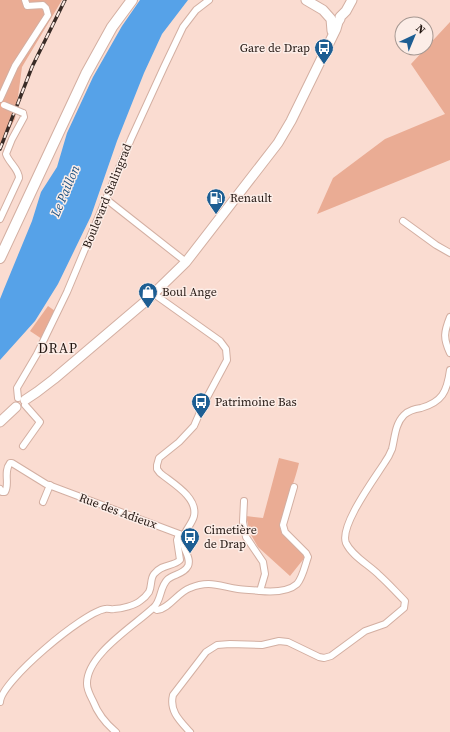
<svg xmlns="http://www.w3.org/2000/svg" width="450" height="732" viewBox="0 0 450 732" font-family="'Source Serif 4',serif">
	<rect width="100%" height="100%" fill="#fadcd1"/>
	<!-- green -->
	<g fill="#eaac94">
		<polygon points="0,0 62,0 22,67 15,119 0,147"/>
		<polygon points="450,22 450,160 317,214 333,178 385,139 445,114 411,64"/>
		<polygon points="48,306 55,311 42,339 30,331"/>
		<path d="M 279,458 L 299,463 C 294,486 283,506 280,529 L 306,556 L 290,576 L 258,547 L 250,533 L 246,516 L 263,518 Z"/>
	</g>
	<!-- water -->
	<polygon fill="#56a2e8" points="140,0 188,0 162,34 144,73 117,141 91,216 58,284 35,321 0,360 0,299 4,289 32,221 41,192 57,167 67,133 93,77 122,26"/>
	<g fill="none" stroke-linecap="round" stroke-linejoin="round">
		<defs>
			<g id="street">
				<polyline points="0,99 15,66 48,15 46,8 43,5 27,6 25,0"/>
				<polyline points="106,199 186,262"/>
				<path d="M 0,219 L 19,178 C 19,169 9,163 6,154 L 12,139 L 24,117 L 23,113"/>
				<polyline points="403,221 436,245 450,253"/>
				<path d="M 450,317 C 444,332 443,338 450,353"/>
				<polyline points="18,398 17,388 37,354 67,292 131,139 164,67 183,27 196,10 209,0"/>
				<polyline points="23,446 40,422 25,405"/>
				<path d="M 0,489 L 2,492 L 5,492 C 10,484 3,472 10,463 L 12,463 L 46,484 L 182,535"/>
				<polyline points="43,502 50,485"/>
				<path d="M 260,591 C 271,592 288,592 297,584 C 303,577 305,565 308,557 L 306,553 L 285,532 L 283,525 L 294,487"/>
				<path d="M 154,608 L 157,610 C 169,609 178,592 190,588 C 209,580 219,586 238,589 C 245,590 253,590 260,591 L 265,574 L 263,562 L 246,537 L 243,522 L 244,501"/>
				<path d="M 0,702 C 1,681 84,612 105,609 C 108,608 112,610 114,609 C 122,609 135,605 140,601 C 143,599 147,595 149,592 C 152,586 150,579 154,574 C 163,563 173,567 180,560 L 177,540 L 179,534"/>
				<path d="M 116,732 C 105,723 98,714 93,701 C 90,695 87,690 87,684 C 86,655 134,626 153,608 C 162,601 159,587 168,579 C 174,574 184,574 188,566 C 192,557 181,548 183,538 C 185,530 192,524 194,516 C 198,497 172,483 160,473 L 157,469 L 157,465 L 159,458 L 179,442 L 194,426 L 204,403 L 227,360 L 226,349 L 220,341 L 154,294"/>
				<path d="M 190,732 C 180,721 169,711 173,695 L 206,652 L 217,645 L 230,644 L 262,645 L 279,641 L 288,642 L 319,657 L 324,658 L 331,656 L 365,631 L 385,624 L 404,608 L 405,601 C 396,592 388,583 379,575 C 369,565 352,556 346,543 C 339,526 375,478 385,462 C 388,458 390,454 392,449 C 395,437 395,424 404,415 C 409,410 415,409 421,408 C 442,402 447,392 450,370"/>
			</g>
			<g id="secondary">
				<polyline points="306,0 323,10 331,19 332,31"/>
				<polyline points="25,400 37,392 54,379 147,300 186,262 278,143 291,121 336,29 338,22 340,19 340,17 346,11 352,0"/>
				<polyline points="0,422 16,407"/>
			</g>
			<polyline id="primary" points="0,258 86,74 112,27 132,0"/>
		</defs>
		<!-- street casing -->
		<use href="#street" stroke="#d3afa2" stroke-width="8"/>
		<!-- secondary casing -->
		<use href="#secondary" stroke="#d3afa2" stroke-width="11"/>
		<!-- primary casing -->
		<use href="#primary" stroke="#d3afa2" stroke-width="12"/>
		<!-- street -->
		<use href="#street" stroke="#fff" stroke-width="6"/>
		<!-- secondary -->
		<use href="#secondary" stroke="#fff" stroke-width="9"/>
		<!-- primary -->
		<use href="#primary" stroke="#fff" stroke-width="10"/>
		<defs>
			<polyline id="rail" points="0,149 32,67 65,0"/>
		</defs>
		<!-- rail casing -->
		<use href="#rail" stroke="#392b26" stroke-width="3.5"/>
		<!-- rail -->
		<use href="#rail" stroke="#fcede7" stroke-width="2" stroke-dasharray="6" stroke-linecap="butt"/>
		<defs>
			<polyline id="street-bridge" points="4,105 23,113"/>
		</defs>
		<!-- street-bridge casing -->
		<use href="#street-bridge" stroke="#d3afa2" stroke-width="8" stroke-linecap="butt"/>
		<!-- street-bridge -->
		<use href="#street-bridge" stroke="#fff" stroke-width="6"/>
	</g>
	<!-- icons -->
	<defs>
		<symbol id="bus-pin" viewBox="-11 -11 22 30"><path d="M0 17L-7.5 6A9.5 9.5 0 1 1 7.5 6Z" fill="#1d5e93" stroke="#fcede7"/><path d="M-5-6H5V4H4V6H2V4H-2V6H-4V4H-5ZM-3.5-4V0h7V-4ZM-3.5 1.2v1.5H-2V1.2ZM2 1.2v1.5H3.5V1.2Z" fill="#fff"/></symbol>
		<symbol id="fuel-pin" viewBox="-11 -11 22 30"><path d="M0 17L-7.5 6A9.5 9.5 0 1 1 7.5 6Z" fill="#1d5e93" stroke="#fcede7"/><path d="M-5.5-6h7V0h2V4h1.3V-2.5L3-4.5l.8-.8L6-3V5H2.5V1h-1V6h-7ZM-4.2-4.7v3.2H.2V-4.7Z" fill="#fff"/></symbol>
		<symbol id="shop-pin" viewBox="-11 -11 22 30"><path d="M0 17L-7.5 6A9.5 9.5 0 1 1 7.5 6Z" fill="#1d5e93" stroke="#fcede7"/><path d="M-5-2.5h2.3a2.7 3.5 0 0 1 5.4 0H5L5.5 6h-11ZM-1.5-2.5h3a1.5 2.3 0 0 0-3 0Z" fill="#fff"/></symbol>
	</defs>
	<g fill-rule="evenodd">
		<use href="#bus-pin" x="313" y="37" width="22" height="30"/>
		<use href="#fuel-pin" x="205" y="187" width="22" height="30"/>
		<use href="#shop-pin" x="137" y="281" width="22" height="30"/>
		<use href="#bus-pin" x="190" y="391" width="22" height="30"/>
		<use href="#bus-pin" x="179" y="526" width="22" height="30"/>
	</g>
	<g text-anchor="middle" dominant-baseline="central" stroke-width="3" stroke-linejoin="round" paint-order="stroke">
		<!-- poi labels -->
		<g font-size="12" fill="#221611" stroke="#fcede7" text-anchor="start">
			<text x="310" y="48" text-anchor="end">Gare de Drap</text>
			<text x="230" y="198">Renault</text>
			<text x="162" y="292">Boul Ange</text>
			<text x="215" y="402">Patrimoine Bas</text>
			<text x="204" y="530">Cimetière<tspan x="204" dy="14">de Drap</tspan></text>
		</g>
		<!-- street labels -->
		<g font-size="12" fill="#221611" stroke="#fcede7">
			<text transform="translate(107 196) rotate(-68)">Boulevard Stalingrad</text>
			<text transform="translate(118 511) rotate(20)">Rue des Adieux</text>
		</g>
		<!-- water labels -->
		<g font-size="13" font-style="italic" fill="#225786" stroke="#fcede7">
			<text transform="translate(65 191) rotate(-67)">Le Paillon</text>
		</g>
		<!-- quarter labels -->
		<g font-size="14" letter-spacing="1" fill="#221611" stroke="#fcede7">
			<text x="58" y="348">DRAP</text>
		</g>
	</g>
	<!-- north arrow -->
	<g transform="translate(414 36) rotate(44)"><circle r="19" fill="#fcede7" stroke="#a59791"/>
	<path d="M0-3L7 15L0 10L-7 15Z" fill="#1d5e93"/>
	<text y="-6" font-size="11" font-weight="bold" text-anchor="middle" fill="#221611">N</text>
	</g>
</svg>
